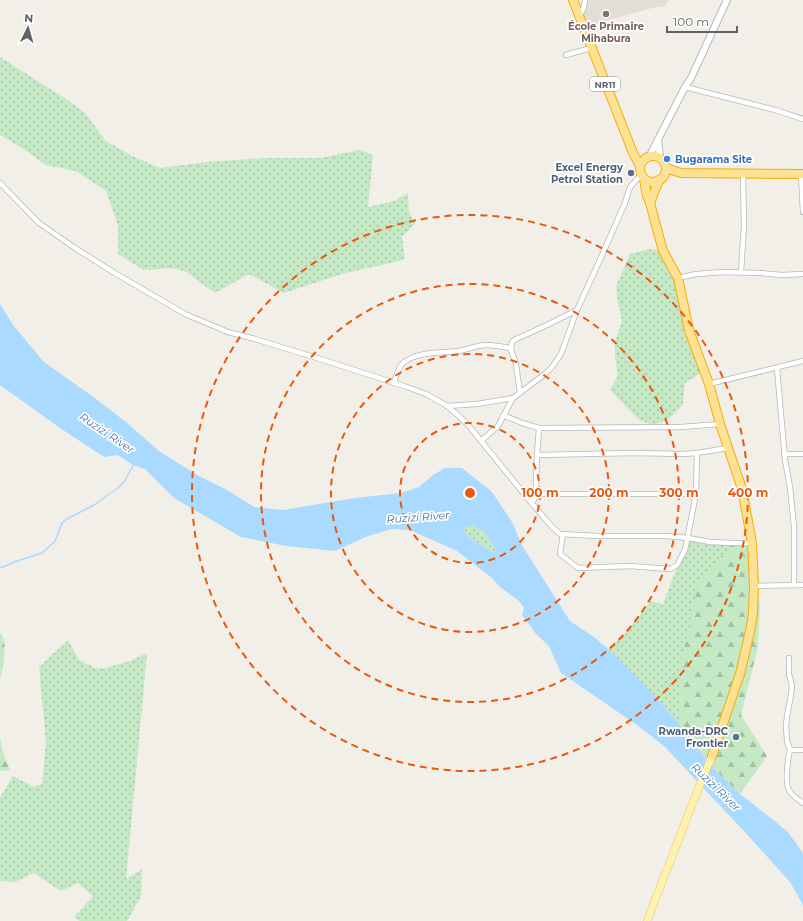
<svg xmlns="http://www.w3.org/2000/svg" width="803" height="921" viewBox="0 0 803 921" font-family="Montserrat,sans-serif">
	<defs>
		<pattern id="grass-dots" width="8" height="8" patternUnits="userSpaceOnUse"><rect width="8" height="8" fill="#c5e8c5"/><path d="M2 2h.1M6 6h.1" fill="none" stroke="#a3c0a4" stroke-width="1.8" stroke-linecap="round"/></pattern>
		<pattern id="forest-firs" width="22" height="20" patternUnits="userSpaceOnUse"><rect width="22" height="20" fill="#c5e8c5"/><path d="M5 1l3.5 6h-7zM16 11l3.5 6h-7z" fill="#a3c0a4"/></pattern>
	</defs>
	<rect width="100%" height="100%" fill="#f1efe8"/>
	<!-- education -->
	<polygon fill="#e1ded6" points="585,0 669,0 664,7 656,7 583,27 582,12"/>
	<!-- grass -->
	<g fill="url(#grass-dots)">
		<polygon points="0,57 63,97 84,112 106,141 132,156 160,168 206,162 265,158 321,158 359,150 373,155 368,207 394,201 408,193 409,211 415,224 402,237 405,259 387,264 345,273 284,293 249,274 215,293 185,271 172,268 144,270 118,254 118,225 106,191 76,171 46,165 25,150 0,135"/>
		<polygon points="650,249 663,251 678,278 704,371 685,383 683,404 670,418 654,425 639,420 610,390 618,375 615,356 615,341 622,321 618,303 616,286 630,254"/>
		<polygon points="471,525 484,532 494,547 495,554 469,537 463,529"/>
		<polygon points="688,538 733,543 682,658 681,726 652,693 608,649 625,634 651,601 663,604"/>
		<polygon points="68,640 79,660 95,668 105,668 130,661 147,653 126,879 142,869 141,897 127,921 80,921 74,917 93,896 78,883 61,891 34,873 15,882 0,881 0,798 13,776 34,787 42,784 46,743 39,667"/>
	</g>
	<!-- forest -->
	<g fill="url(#forest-firs)">
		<polygon points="733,543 752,543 754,586 760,604 758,647 741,715 767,756 740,794 712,767 681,726 682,658 698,584"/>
		<path d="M 1,633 C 9,649 2,666 0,682 L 0,634 Z"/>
		<polygon points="0,738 3,752 10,770 0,771"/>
	</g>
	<!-- water -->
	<path fill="#aadaff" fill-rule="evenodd" d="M 0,304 L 13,325 L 44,362 L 92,396 L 126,422 L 159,451 L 197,475 L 227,490 L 254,507 L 283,510 L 355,498 L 401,493 L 419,487 L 433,475 L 445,468 L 462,468 L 492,492 L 512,522 L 523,547 L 570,621 L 594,637 L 608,649 L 652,693 L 681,726 L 712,767 L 740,794 L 772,819 L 788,832 L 803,853 L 803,905 L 790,882 L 742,829 L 664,746 L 637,725 L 561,673 L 549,646 L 536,634 L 522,615 L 524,608 L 518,600 L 500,587 L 492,578 L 457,551 L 410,530 L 392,529 L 368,536 L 335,551 L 286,546 L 241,537 L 174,498 L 145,469 L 133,465 L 118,455 L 104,457 L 60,428 L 0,385 ZM 471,525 L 484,532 L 494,547 L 495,554 L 469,537 L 463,529 Z"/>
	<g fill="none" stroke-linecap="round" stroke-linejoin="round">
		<!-- stream -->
		<polyline stroke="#aadaff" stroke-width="1.5" points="0,568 17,561 42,553 55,541 62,523 67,519 94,505 119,487 124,482 134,464"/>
		<defs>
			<g id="street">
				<path d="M 579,15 C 584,11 584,6 585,0"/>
				<polyline points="566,55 591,48"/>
				<polyline points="685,87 775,110 803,119"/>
				<polyline points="801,175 803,212"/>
				<polyline points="0,183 39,223 75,248 113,272 185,314 228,332 255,339 317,358 404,386 426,394 447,406 460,417 469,426 524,494 552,527 560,534 599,536 666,536 688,538 710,542 733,543 752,543"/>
				<polyline points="741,272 744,226 743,174"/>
				<polyline points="678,278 696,274 724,272 760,273 782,275 803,274"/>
				<polyline points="777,368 785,460 790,487 794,527 794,585"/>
				<path d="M 394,383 C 396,376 398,368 403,363 C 417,351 442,353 459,351 C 469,349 477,345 487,345 C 494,345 503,347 511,348"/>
				<polyline points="709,384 803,361"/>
				<polyline points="520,393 516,364 511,350 512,342 514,340 547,325 577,310"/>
				<polyline points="447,406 477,404 513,398"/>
				<polyline points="503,415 522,423 539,428 537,455 536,485 537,494 532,503"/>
				<polyline points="539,428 681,427 720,424"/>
				<polyline points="481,441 498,426 513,398 545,374 552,367 561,354 577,310 599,262 625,203 630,187 641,175"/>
				<polyline points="784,454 803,454"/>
				<polyline points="537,455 634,453 683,454 697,453 728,448"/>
				<polyline points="537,494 696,494"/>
				<polyline points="563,534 560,554 578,568 630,566 670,569 677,565 685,550 696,494 697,453"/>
				<polyline points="754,586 803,585"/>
				<polyline points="789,658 789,674 792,686 791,695 787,716 786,726 787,741 790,750 803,750"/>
				<path d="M 790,750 C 788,760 783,785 791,793 C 794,797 799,800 803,803"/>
			</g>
			<g id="secondary">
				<polyline points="658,139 660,158"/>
				<polyline points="649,157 685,87 691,78 727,0"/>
			</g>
			<polyline id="primary" points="647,921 699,787 712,756"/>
			<g id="highway">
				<polyline points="573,0 633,153 640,166"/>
				<circle cx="653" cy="169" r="13"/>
				<polyline points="666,168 681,173 803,174"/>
				<polyline points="644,179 647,196 650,203 663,251 678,278 689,330 709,384 720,424 742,489 752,543 754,586 753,612 751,627 740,674 712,756"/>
				<polyline points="650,203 659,180"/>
			</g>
		</defs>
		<!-- street casing -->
		<use href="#street" stroke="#b5b8bc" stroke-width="6"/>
		<!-- secondary casing -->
		<use href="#secondary" stroke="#b6babf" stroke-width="8"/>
		<!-- primary casing -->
		<use href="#primary" stroke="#f2c960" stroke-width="8"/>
		<!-- highway casing -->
		<use href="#highway" stroke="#f9ab00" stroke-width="10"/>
		<!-- street -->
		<use href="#street" stroke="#fff" stroke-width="4.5"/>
		<!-- secondary -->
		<use href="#secondary" stroke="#fff" stroke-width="6"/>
		<!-- primary -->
		<use href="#primary" stroke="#fff2af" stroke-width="7"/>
		<!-- highway -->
		<use href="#highway" stroke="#fde293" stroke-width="8"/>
	</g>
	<!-- distance rings -->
	<g fill="none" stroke="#e8590c" stroke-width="2" stroke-dasharray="7 5">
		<circle cx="470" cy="493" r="70"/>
		<circle cx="470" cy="493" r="139"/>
		<circle cx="470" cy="493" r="209"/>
		<circle cx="470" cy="493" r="278"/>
	</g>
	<!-- markers -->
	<circle fill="#8d6e63" stroke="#fff" stroke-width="1.5" cx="606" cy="14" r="4"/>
	<circle fill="#3f7fe0" stroke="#fff" stroke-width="1.5" cx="667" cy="159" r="4"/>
	<g fill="#5c6f8a" stroke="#fff" stroke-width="1.5">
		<circle cx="631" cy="173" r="4"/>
		<circle cx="736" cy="737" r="4"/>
	</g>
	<g text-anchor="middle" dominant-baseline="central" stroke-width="3.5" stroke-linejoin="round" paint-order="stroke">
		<!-- shield labels -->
		<rect fill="#fff" stroke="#8f9295" stroke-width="1" x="590" y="77" width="30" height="14" rx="3"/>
		<g font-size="9" font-weight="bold" fill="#5f6368">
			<text x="605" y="84">NR11</text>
		</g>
		<!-- education labels -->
		<g font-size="10" font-weight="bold" fill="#785e54" stroke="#fff">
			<text x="606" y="26">École Primaire<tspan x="606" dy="12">Mihabura</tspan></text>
		</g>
		<!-- shop labels -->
		<g font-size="10" font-weight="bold" fill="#366cbe" stroke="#fff" text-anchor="start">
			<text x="675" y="159">Bugarama Site</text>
		</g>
		<!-- service labels -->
		<g font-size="10" font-weight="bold" fill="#4e5e75" stroke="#fff" text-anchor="end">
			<text x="623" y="167">Excel Energy<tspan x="623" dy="12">Petrol Station</tspan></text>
			<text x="728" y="731">Rwanda-DRC<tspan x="728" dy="12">Frontier</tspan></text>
		</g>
		<!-- water labels -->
		<g font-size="11" font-style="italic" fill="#4174aa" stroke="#fff">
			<text transform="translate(107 433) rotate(34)">Ruzizi River</text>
			<text transform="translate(418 517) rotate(-4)">Ruzizi River</text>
			<text transform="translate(716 787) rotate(44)">Ruzizi River</text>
		</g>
	</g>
	<circle cx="470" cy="493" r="6" fill="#e8590c" stroke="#fff" stroke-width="2"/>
	<g font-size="12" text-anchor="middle" font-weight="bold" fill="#e8590c" stroke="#fff" stroke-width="3.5" stroke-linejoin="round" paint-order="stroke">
		<text x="540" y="497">100 m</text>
		<text x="609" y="497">200 m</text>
		<text x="679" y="497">300 m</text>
		<text x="748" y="497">400 m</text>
	</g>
	<!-- north arrow -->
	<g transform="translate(28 28) rotate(5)" stroke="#ffffff" stroke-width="3" paint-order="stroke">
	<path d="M0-3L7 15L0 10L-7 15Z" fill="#5f6368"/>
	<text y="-6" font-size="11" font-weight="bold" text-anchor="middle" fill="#5f6368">N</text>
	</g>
	<!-- scale -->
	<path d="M667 26v6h70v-6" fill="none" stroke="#5f6368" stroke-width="2"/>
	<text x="673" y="26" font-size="12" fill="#5f6368" stroke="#ffffff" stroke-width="3" paint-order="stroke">100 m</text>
</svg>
